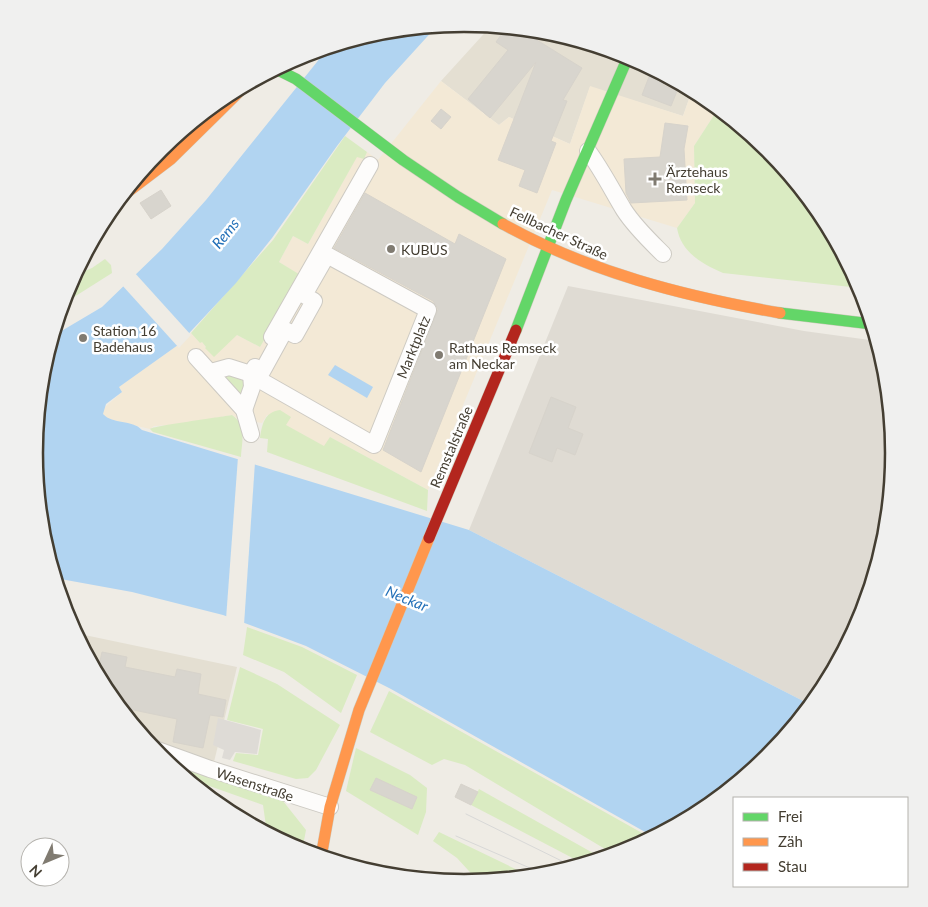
<svg xmlns="http://www.w3.org/2000/svg" width="928" height="907" viewBox="0 0 928 907" font-family="Lato,sans-serif">
	<rect width="100%" height="100%" fill="#efece5"/>
	<!-- residential -->
	<g fill="#e4dfd2">
		<polygon points="491,26 548,32 629,57 703,96 715,106 689,99 683,116 590,87 570,144 509,117 499,125 441,81"/>
		<polygon points="75,633 237,667 206,795 160,757 107,692"/>
	</g>
	<!-- commercial -->
	<polygon fill="#f3e9d6" points="441,81 499,125 509,117 570,144 590,86 683,116 689,99 715,106 718,109 694,146 695,203 677,228 552,190 428,490 330,437 325,447 267,415 262,423 238,419 232,415 184,424 154,426 150,429 108,419 103,414 103,409 122,392 118,387 178,345 191,333 200,343 201,341 206,347 205,348 237,335 260,347 301,276 279,262 293,236 308,244 357,156 364,159 367,152 378,160"/>
	<!-- industrial -->
	<polygon fill="#dfdbd3" points="568,286 804,331 877,341 886,370 894,454 885,538 861,618 821,692 811,705 469,530"/>
	<!-- green -->
	<g fill="#daebc2">
		<path d="M 718,109 L 768,150 L 821,215 L 860,288 L 723,273 C 702,264 681,252 677,228 L 695,203 L 694,146 Z"/>
		<polygon points="345,136 367,152 364,159 357,157 308,244 293,236 279,262 302,276 260,347 237,335 214,357 205,348 206,347 202,342 200,343 191,333 273,240"/>
		<polygon points="105,259 111,265 112,273 63,304 75,275 92,268"/>
		<polygon points="233,373 246,381 242,395 239,395 225,378"/>
		<path d="M 280,410 L 291,417 L 286,425 L 324,446 L 330,437 L 428,490 L 427,511 L 267,452 L 268,439 L 260,438 C 262,425 264,412 280,410 Z"/>
		<path d="M 232,415 C 247,425 242,441 241,457 L 153,432 L 150,429 C 153,426 221,417 232,415 Z"/>
		<polygon points="247,627 302,647 357,675 341,713 284,672 243,655"/>
		<polygon points="240,667 277,684 340,725 316,770 308,778 296,779 233,761 236,753 258,755 263,729 227,720"/>
		<polygon points="389,691 651,838 628,851 615,855 465,765 444,759 432,765 370,732"/>
		<polygon points="356,748 410,775 427,788 426,812 418,835 346,791"/>
		<polygon points="165,761 283,801 306,830 302,851 267,833 263,805 184,777"/>
		<polygon points="479,789 602,858 584,864 471,805"/>
		<polygon points="439,832 532,877 479,882 457,858 433,841"/>
	</g>
	<!-- parking -->
	<polygon fill="#dedbd6" points="218,718 261,730 257,754 235,752 230,760 222,758 224,750 213,745"/>
	<!-- water -->
	<g fill="#b1d4f1">
		<path d="M 436,27 L 385,83 L 337,146 L 272,238 L 236,283 L 178,345 L 119,387 L 122,392 L 106,404 L 103,414 C 113,425 132,419 142,430 L 469,530 L 811,705 L 768,758 L 703,811 L 654,837 L 391,689 L 306,646 L 223,615 L 132,592 L 55,578 L 42,537 L 34,453 L 43,369 L 53,336 L 102,307 L 162,249 L 206,200 L 329,47 L 380,32 Z"/>
		<polygon points="335,365 373,387 367,398 328,375"/>
	</g>
	<!-- pier -->
	<g fill="#efece5">
		<polygon points="134,272 191,335 179,348 121,284"/>
		<polygon points="238,457 255,462 244,625 226,619"/>
	</g>
	<!-- building -->
	<g fill="#d8d5ce" stroke="#d7d3cb">
		<polygon points="506,28 536,31 532,37 582,68 563,100 567,101 551,141 556,143 537,193 519,186 525,170 498,160 536,62 490,118 468,99 508,50 496,42"/>
		<polygon points="652,69 666,77 663,85 677,91 671,106 642,95"/>
		<polygon points="441,109 451,117 441,129 431,121"/>
		<polygon points="665,123 688,126 684,149 687,200 631,203 626,193 624,159 660,157"/>
		<polygon points="161,190 171,206 151,219 140,203"/>
		<polygon points="365,193 455,244 459,234 506,259 421,472 383,450 438,309 433,301 334,248"/>
		<polygon points="551,397 576,407 568,428 583,434 575,455 557,448 552,462 529,453"/>
		<polygon points="102,652 127,657 125,667 175,677 177,669 201,674 198,694 226,700 223,717 210,715 203,748 173,742 177,719 119,707 107,692 97,675"/>
		<polygon points="376,778 417,797 412,809 370,790"/>
		<polygon points="461,784 478,792 471,805 455,797"/>
	</g>
	<g fill="none" stroke-linecap="round" stroke-linejoin="round">
		<defs>
			<g id="street">
				<path d="M 588,151 C 602,170 612,190 624,210 C 635,227 649,240 663,254"/>
				<polygon points="327,255 428,310 374,445 258,379 285,330 295,335 314,301 304,295"/>
				<polyline points="272,337 370,165"/>
				<polyline points="196,357 244,410 251,434"/>
				<polyline points="211,372 229,367 251,374"/>
				<polyline points="244,410 252,387 251,374 255,367"/>
				<polyline points="152,748 210,769 330,807"/>
			</g>
			<g id="fast">
				<polyline points="276,69 296,79 403,160 458,197 503,224"/>
				<polyline points="780,313 872,324"/>
				<polyline points="516,330 566,200 628,57"/>
			</g>
			<g id="slow">
				<polyline points="121,197 171,159 245,86"/>
				<path d="M 503,224 C 589,272 683,296 780,313"/>
				<polyline points="321,857 330,807 359,710 429,538"/>
			</g>
			<polyline id="jam" points="429,538 516,330"/>
		</defs>
		<!-- street casing -->
		<use href="#street" stroke="#cdcac3" stroke-width="18"/>
		<!-- fast casing -->
		<use href="#fast" stroke="#cecabc" stroke-width="12"/>
		<!-- slow casing -->
		<use href="#slow" stroke="#cecabc" stroke-width="12"/>
		<!-- jam casing -->
		<use href="#jam" stroke="#cecabc" stroke-width="12"/>
		<!-- street -->
		<use href="#street" stroke="#fdfcfb" stroke-width="16"/>
		<!-- fast -->
		<use href="#fast" stroke="#63d668" stroke-width="11"/>
		<!-- slow -->
		<use href="#slow" stroke="#ff974d" stroke-width="11"/>
		<!-- jam -->
		<use href="#jam" stroke="#b3261e" stroke-width="11"/>
		<!-- tram -->
		<g stroke="#d8d8d7" stroke-width="1">
			<polyline points="466,814 574,867"/>
			<polyline points="456,836 546,875"/>
		</g>
	</g>
	<!-- markers -->
	<g fill="#807b71" stroke="#fff" stroke-width="2">
		<path d="M652.5 171.5h5v5h5v5h-5v5h-5v-5h-5v-5h5z"/>
		<circle cx="391" cy="249" r="5"/>
		<circle cx="83" cy="338" r="5"/>
		<circle cx="439" cy="355" r="5"/>
	</g>
	<g text-anchor="middle" dominant-baseline="central" stroke-width="5" stroke-linejoin="round" paint-order="stroke">
		<!-- poi labels -->
		<g font-size="14" fill="#443e32" stroke="#fff" text-anchor="start">
			<text x="666" y="171">Ärztehaus<tspan x="666" dy="16">Remseck</tspan></text>
			<text x="401" y="249">KUBUS</text>
			<text x="93" y="330">Station 16<tspan x="93" dy="16">Badehaus</tspan></text>
			<text x="449" y="347">Rathaus Remseck<tspan x="449" dy="16">am Neckar</tspan></text>
		</g>
		<!-- street labels -->
		<g font-size="14" fill="#443e32" stroke="#fff">
			<text transform="translate(559 233) rotate(25)">Fellbacher Straße</text>
			<text transform="translate(413 347) rotate(-68)">Marktplatz</text>
			<text transform="translate(451 447) rotate(-67)">Remstalstraße</text>
			<text transform="translate(255 784) rotate(18)">Wasenstraße</text>
		</g>
		<!-- water labels -->
		<g font-size="15" font-style="italic" fill="#2370b8" stroke="#fff">
			<text transform="translate(225 233) rotate(-51)">Rems</text>
			<text transform="translate(407 598) rotate(22)">Neckar</text>
		</g>
	</g>
	<!-- crop -->
	<path d="M0 0H928V907H0ZM43 453a421 421 0 1 1 842 0a421 421 0 1 1-842 0Z" fill="#f0f0ef" fill-rule="evenodd"/>
	<path fill="none" stroke="#443e32" stroke-width="2.5" d="M43 453a421 421 0 1 1 842 0a421 421 0 1 1-842 0Z"/>
	<!-- legend -->
	<rect x="733" y="797" width="175" height="90" fill="#ffffff" stroke="#b4b2ad"/>
	<rect x="743" y="813" width="25" height="8" fill="#63d668" stroke="#b4b2ad"/>
	<text x="778" y="822" font-size="15" fill="#443e32">Frei</text>
	<rect x="743" y="838" width="25" height="8" fill="#ff974d" stroke="#b4b2ad"/>
	<text x="778" y="847" font-size="15" fill="#443e32">Zäh</text>
	<rect x="743" y="863" width="25" height="8" fill="#b3261e" stroke="#b4b2ad"/>
	<text x="778" y="872" font-size="15" fill="#443e32">Stau</text>
	<!-- north arrow -->
	<g transform="translate(45 862) rotate(226)"><circle r="24" fill="#ffffff" stroke="#b4b2ad"/>
	<path d="M0-4L9 19L0 12L-9 19Z" fill="#807b71"/>
	<text y="-8" font-size="14" font-weight="bold" text-anchor="middle" fill="#443e32">N</text>
	</g>
</svg>
